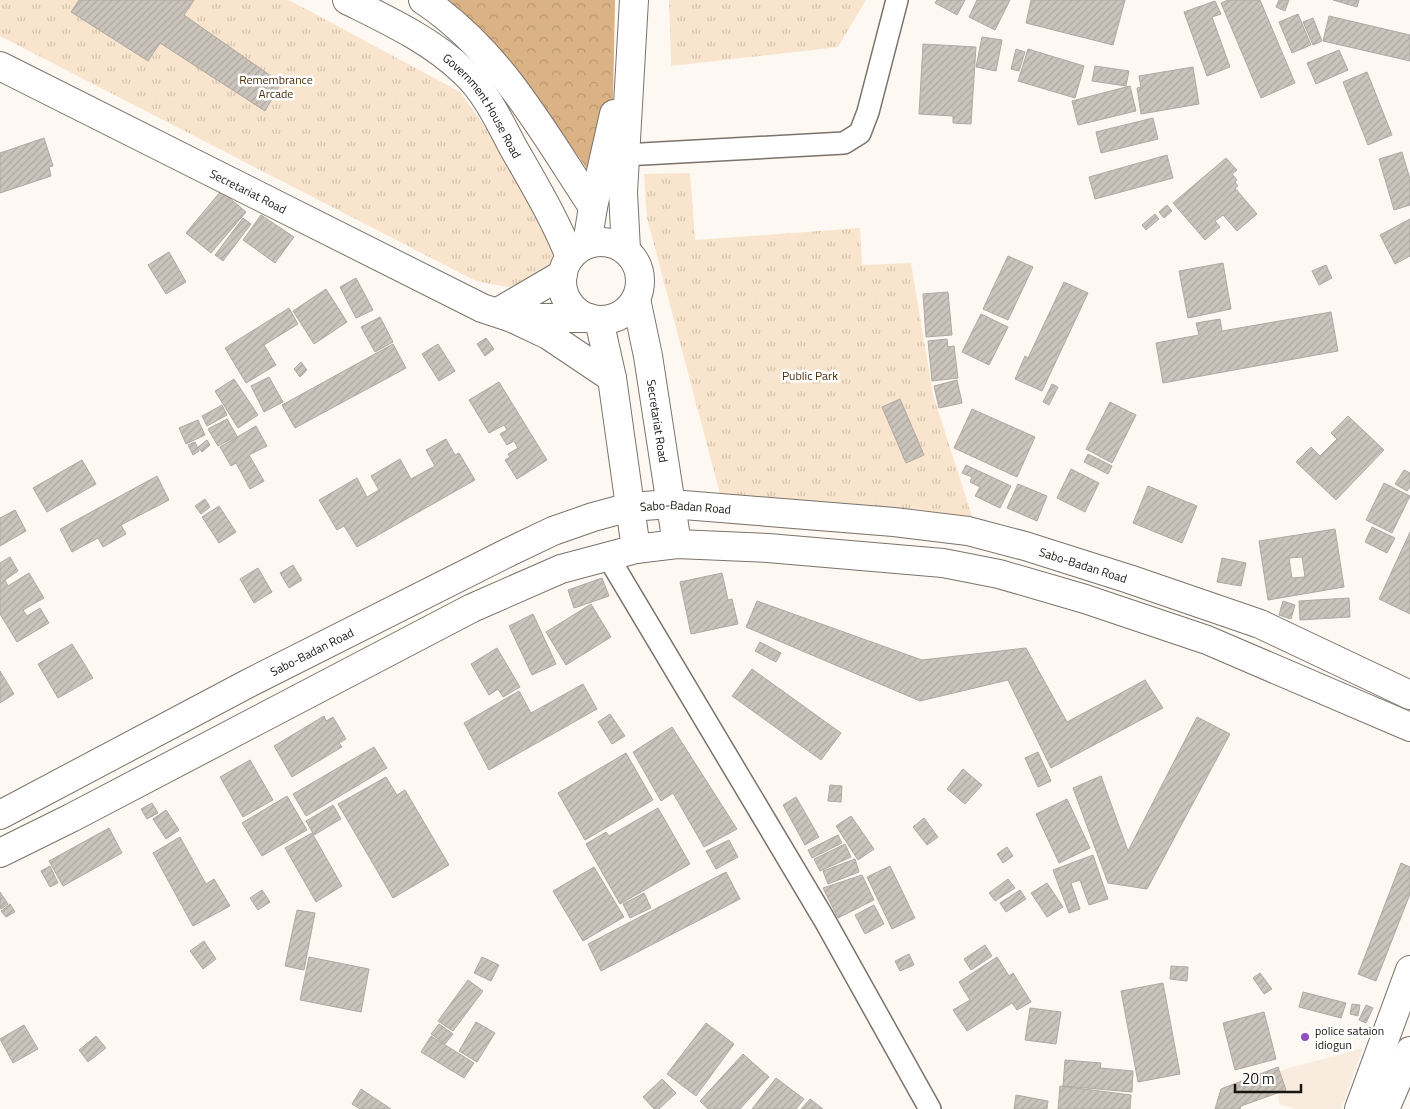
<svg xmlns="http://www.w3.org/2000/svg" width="1410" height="1109" viewBox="0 0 1410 1109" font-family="'Titillium Web',sans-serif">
	<defs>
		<pattern id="forest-crowns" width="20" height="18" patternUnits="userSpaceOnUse" patternTransform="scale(1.25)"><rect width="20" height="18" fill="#dab285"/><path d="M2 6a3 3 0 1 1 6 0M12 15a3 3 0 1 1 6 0" fill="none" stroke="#ba9872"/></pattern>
		<pattern id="park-tufts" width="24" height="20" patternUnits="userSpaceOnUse" patternTransform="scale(1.25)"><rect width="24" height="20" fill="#f9e4cd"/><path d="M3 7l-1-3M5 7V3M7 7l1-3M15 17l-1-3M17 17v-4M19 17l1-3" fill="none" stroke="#d5c3af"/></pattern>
		<pattern id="building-hatch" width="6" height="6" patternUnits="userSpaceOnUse" patternTransform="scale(1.25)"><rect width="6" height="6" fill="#cbc4bc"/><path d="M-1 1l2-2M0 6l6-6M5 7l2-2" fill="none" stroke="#aea8a1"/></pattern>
	</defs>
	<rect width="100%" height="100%" fill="#fef8f2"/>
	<!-- built -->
	<polygon fill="#f9ecde" points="1363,1048 1341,1109 1296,1109 1279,1104 1275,1072"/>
	<!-- forest -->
	<polygon fill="url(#forest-crowns)" points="449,0 615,0 613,103 589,172 550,116 488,38"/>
	<!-- park -->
	<g fill="url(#park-tufts)">
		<polygon points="0,0 289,0 460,92 547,213 555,268 518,289 476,281 0,36"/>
		<polygon points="669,0 866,0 838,47 671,66"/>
		<polygon points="690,173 695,240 860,228 862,265 911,263 933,395 981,544 728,524 647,218 644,174"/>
	</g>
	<!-- building -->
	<g fill="url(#building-hatch)" stroke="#afa9a1" fill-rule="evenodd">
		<polygon points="79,0 194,0 184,15 281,83 265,111 160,43 148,61 71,12"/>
		<polygon points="937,0 965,0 957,15 935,3"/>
		<polygon points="977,0 1010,0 995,30 969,17"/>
		<polygon points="1031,0 1125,0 1113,45 1026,23"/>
		<polygon points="1228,0 1260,0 1295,83 1261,98 1221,3"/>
		<polygon points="1279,0 1289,0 1285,11 1276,7"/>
		<polygon points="1333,0 1359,0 1357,7"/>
		<polygon points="1215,1 1221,14 1212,17 1230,67 1207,76 1184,12"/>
		<polygon points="1298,14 1311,45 1292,53 1279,22"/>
		<polygon points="1329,16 1410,35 1410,61 1323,41"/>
		<polygon points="1313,18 1322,41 1313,45 1303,22"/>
		<polygon points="982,37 1002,40 996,71 976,67"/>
		<polygon points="923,44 976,47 971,124 953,123 953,116 919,114"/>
		<polygon points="1016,49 1025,52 1019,71 1011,69"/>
		<polygon points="1028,49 1084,66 1075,98 1018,81"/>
		<polygon points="1339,50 1348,70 1316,84 1307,63"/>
		<polygon points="1095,66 1129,71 1126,86 1092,81"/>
		<polygon points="1193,67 1199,104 1141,114 1137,88 1141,87 1139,76"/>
		<polygon points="1367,72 1392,135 1368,145 1343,82"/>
		<polygon points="1130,86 1136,111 1078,125 1072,101"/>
		<polygon points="1153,118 1158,139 1101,153 1096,132"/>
		<polygon points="44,138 53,166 49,167 51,176 0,193 0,153"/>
		<polygon points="1402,152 1410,179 1410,205 1394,210 1379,159"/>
		<polygon points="1167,155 1173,178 1095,199 1089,177"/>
		<polygon points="1226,158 1237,170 1232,174 1237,180 1235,182 1238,186 1235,188 1257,214 1237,231 1223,215 1215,221 1220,227 1205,240 1173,203"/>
		<polygon points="221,191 246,212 211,253 186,233"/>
		<polygon points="1167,205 1172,211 1164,218 1159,212"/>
		<polygon points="1155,214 1159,219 1146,230 1142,225"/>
		<polygon points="261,215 294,237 275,263 243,240"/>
		<polygon points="243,218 251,224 223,261 215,255"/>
		<polygon points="1410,219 1410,256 1395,264 1380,235"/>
		<polygon points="169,252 186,282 166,294 148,265"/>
		<polygon points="1008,256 1033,267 1008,320 983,309"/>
		<polygon points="1223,263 1231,309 1188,318 1179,271"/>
		<polygon points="1326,265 1332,278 1319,285 1312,271"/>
		<polygon points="356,278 373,310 356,318 340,287"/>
		<polygon points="1064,282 1088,293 1042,391 1015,379 1025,356 1028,358"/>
		<polygon points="326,289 347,322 314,344 293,311"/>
		<polygon points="948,292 952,335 926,337 923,294"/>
		<polygon points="289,308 298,324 264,345 276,365 246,383 225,348"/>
		<polygon points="1331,312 1338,351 1163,383 1156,343 1199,335 1196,323 1220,319 1222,331"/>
		<polygon points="981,314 1008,327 989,365 962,352"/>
		<polygon points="380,317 393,342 375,352 361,327"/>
		<polygon points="486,338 494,349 485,356 477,344"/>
		<polygon points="947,339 948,347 954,346 958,378 932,381 928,341"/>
		<polygon points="393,344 406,368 295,428 282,405"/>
		<polygon points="438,344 455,371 439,381 422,354"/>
		<polygon points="301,362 307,370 300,377 294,369"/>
		<polygon points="269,377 283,402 264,412 251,386"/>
		<polygon points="234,379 258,415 238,428 215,391"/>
		<polygon points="957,380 962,403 939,408 934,386"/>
		<polygon points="499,382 547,460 517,479 505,460 510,457 508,454 518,448 514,441 507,445 500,434 507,430 504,425 489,433 469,400"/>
		<polygon points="1052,384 1058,387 1049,405 1043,402"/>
		<polygon points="900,399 924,455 906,463 882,407"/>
		<polygon points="1110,402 1136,415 1112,463 1086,449"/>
		<polygon points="222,405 227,415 207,426 202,416"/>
		<polygon points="972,409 1035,437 1017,477 954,448"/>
		<polygon points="1348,416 1384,450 1336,500 1296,462 1311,447 1320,456 1337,439 1331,433"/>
		<polygon points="227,419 237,436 218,446 208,429"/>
		<polygon points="198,420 205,435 186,444 179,428"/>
		<polygon points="256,426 267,446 249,455 264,481 250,489 236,463 231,466 220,447"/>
		<polygon points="446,439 455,455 459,453 475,480 357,547 344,526 337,530 319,500 357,478 367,497 379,490 371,476 400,459 411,479 435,466 426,450"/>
		<polygon points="207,440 210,445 202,452 198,447"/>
		<polygon points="195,442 199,451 193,455 188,445"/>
		<polygon points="1088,454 1112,466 1108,474 1084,462"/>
		<polygon points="82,460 96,484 47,512 33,488"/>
		<polygon points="966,465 1011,486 1000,508 975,496 980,487 970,482 972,477 962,473"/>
		<polygon points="1071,469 1099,483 1085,512 1057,498"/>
		<polygon points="1404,470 1410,473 1410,487 1407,491 1395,484"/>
		<polygon points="157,476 169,500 121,525 126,534 103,547 98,538 72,552 60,529"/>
		<polygon points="1384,483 1410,496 1392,533 1366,520"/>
		<polygon points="1018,484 1047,496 1037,521 1007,508"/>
		<polygon points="1148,486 1197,506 1182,543 1133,523"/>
		<polygon points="205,499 210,507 201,514 195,506"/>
		<polygon points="219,506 236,532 219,543 202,517"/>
		<polygon points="15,510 26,531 0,546 0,518"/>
		<polygon points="1372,527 1395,538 1387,553 1365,542"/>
		<path d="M 1335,529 L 1344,587 L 1268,600 L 1259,541 ZM 1302,557 L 1305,577 L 1292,578 L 1289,558 Z"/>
		<polygon points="1410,532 1410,614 1379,599"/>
		<polygon points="10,557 18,571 5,580 8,586 29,573 44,598 23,610 27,616 40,608 49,623 17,642 0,614 0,563"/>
		<polygon points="1222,558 1246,563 1241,586 1217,582"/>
		<polygon points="293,565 302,580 289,588 280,573"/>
		<polygon points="258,568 272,592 254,603 240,579"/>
		<polygon points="722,573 728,600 732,599 738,624 691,634 680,582"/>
		<polygon points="602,578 609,596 574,608 568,590"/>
		<polygon points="1349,598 1350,617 1300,620 1299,601"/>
		<polygon points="757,601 922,660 1026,648 1067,722 1145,680 1163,708 1051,768 1008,680 920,701 746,627"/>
		<polygon points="1283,601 1295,605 1291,619 1279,615"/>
		<polygon points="591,604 611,637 566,665 546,632"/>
		<polygon points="533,614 556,664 532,675 509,626"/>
		<polygon points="760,642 781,653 776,662 755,651"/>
		<polygon points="72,644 93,678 58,698 38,664"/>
		<polygon points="497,648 520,687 503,697 498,689 489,695 471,664"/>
		<polygon points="752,669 841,733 821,760 732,696"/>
		<polygon points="0,671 14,694 0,703"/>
		<polygon points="583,684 597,709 489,770 464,723 519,691 531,713"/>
		<polygon points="610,714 625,736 612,744 598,722"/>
		<polygon points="324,716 326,721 333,717 346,739 339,743 342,747 292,777 274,746"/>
		<polygon points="1197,717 1230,734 1147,889 1108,883 1073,788 1101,776 1128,851"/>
		<polygon points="672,727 737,829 704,847 673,793 661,801 633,752"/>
		<polygon points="374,747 387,768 306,816 293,794"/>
		<polygon points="1038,752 1051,781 1038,787 1025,758"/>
		<polygon points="626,753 653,800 585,840 558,793"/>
		<polygon points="250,760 273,800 243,817 220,777"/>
		<polygon points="963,769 982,785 965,804 947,789"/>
		<polygon points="386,777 397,795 405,790 449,865 393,898 338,804"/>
		<polygon points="830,785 842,786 841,802 828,801"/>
		<polygon points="287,796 307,830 262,856 242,823"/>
		<polygon points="796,797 819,837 805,845 783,805"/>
		<polygon points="1067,799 1090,848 1059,863 1036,814"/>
		<polygon points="152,803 158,813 147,819 141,809"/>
		<polygon points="333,805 341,819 314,835 306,821"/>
		<polygon points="658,808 690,864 620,904 586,844 606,832 609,836"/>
		<polygon points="166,810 179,830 166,839 153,819"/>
		<polygon points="851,816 874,849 858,860 836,826"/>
		<polygon points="924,818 938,837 927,845 913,827"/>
		<polygon points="109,828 122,853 63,886 49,861"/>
		<polygon points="312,833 342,886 316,902 285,848"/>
		<polygon points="838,835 842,843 812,858 808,850"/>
		<polygon points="180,837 206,884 214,879 230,906 193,926 153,853"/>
		<polygon points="729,840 738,857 716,869 706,851"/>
		<polygon points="845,844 851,857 820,871 814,859"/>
		<polygon points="1007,847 1013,856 1003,863 997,854"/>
		<polygon points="1093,855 1108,899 1089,905 1080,880 1071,883 1080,909 1069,913 1053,870"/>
		<polygon points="855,859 859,872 828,884 823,871"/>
		<polygon points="1401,863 1410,867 1410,894 1376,981 1358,974"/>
		<polygon points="50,866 58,883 50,887 41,871"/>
		<polygon points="890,866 915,918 892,929 867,877"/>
		<polygon points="594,867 624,917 583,941 553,891"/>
		<polygon points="726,872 740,899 601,971 588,944"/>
		<polygon points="862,875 874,900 838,918 823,888"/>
		<polygon points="1008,879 1015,888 995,901 989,893"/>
		<polygon points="1047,883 1063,907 1047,917 1031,893"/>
		<polygon points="262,890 270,902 258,910 250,898"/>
		<polygon points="1020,890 1026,899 1006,912 1000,903"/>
		<polygon points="0,892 8,904 1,909 0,908"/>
		<polygon points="644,893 651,908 630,918 623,904"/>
		<polygon points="10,904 15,912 6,917 1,911"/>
		<polygon points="874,905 884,924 865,934 855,915"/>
		<polygon points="297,910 315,913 304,970 285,966"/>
		<polygon points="204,941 216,959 203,969 190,951"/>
		<polygon points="985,945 992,956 971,970 964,959"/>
		<polygon points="909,954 914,965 900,971 895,961"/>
		<polygon points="309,957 369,969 361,1012 300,1000"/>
		<polygon points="482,957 499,965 491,981 474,973"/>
		<polygon points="997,957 1009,976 1013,973 1031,1002 1017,1010 1012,1003 967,1031 953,1010 970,1000 959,982"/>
		<polygon points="1171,966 1188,967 1187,981 1170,979"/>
		<polygon points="1260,973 1272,989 1264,994 1253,978"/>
		<polygon points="468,980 483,991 453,1031 438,1021"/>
		<polygon points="1163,983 1180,1074 1138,1082 1121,991"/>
		<polygon points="1303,992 1346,1003 1341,1018 1299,1007"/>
		<polygon points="1352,1004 1360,1005 1358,1016 1350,1014"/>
		<polygon points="1366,1005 1373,1008 1366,1023 1359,1020"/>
		<polygon points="1030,1008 1061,1012 1056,1044 1025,1040"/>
		<polygon points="1264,1012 1276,1059 1235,1070 1223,1023"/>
		<polygon points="476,1022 495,1033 477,1062 459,1051"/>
		<polygon points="706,1023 734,1044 696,1096 667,1074"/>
		<polygon points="439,1024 453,1034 445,1044 431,1034"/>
		<polygon points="24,1025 38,1049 13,1063 0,1039"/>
		<polygon points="96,1036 106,1048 88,1062 79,1050"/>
		<polygon points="431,1036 474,1063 464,1078 421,1052"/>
		<polygon points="743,1054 769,1077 740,1109 708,1109 700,1101"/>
		<polygon points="1065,1060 1101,1063 1100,1068 1133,1071 1132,1092 1063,1086"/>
		<polygon points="1278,1067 1286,1090 1241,1106 1240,1109 1215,1109 1221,1089"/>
		<polygon points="776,1078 804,1099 796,1109 752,1109"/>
		<polygon points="662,1079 676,1093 659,1109 654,1109 643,1097"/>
		<polygon points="1060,1086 1131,1095 1130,1109 1058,1109"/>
		<polygon points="361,1089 391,1109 360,1109 352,1104"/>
		<polygon points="1016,1095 1048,1101 1047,1109 1014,1109"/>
		<polygon points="810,1099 823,1109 801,1109"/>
	</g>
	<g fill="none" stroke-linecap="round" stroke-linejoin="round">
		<defs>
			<g id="minor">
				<polyline points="624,155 844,143 860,133 868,112 897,0"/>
				<polyline points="607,555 824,919 930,1109"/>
			</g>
			<g id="tertiary">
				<path id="s1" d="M 347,0 C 387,20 431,40 464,72 C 486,92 500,123 514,149 C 534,184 555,219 570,257"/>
				<path d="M 423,0 C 500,51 543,132 593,207"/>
				<path id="s2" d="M 0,66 L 482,308 L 512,318 L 589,318"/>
				<polyline points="498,312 563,274"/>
			</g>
			<g id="secondary">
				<circle cx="601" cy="281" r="39"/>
				<polyline points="587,244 593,207 614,114"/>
				<polyline points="626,250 623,192 634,0"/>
				<path id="s3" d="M 636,299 L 648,356 L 677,544"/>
				<polyline points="512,318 548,335 612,378"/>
				<polyline points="599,320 612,378 636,549"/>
			</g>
			<g id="trunk">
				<path id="s4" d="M 0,815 L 249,683 L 509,552 L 553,531 L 593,517 L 630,507 L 671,504 L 894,522 L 968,531 L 1025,546 L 1129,579 L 1260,624 L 1410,695"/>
				<polyline points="0,853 71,818 472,608 561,569 636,549 677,544 768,548 943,563 999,574 1085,599 1207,640 1410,727"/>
				<polyline points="1359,1109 1410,970"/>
				<polyline points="1385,1109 1410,1051"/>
			</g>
		</defs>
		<!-- minor casing -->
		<use href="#minor" stroke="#7a736c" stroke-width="24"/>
		<!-- tertiary casing -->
		<use href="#tertiary" stroke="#7a736c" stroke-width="30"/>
		<!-- secondary casing -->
		<use href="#secondary" stroke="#7a736c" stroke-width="30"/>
		<!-- trunk casing -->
		<use href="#trunk" stroke="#7a736c" stroke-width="30"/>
		<!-- minor -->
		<use href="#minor" stroke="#fff" stroke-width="21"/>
		<!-- tertiary -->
		<use href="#tertiary" stroke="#fff" stroke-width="28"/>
		<!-- secondary -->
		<use href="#secondary" stroke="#fff" stroke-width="28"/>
		<!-- trunk -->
		<use href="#trunk" stroke="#fff" stroke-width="28"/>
	</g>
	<!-- markers -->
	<circle fill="#954fc3" stroke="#fff" stroke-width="2" cx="1305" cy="1037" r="5"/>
	<g text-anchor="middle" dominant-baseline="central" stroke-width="5" stroke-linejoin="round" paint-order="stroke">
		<!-- park labels -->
		<g font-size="12" fill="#4b2f0b" stroke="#fff">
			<text x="276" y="79">Remembrance<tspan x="276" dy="14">Arcade</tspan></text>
			<text x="810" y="375">Public Park</text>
		</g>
		<!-- street labels -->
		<g font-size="12" fill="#181613" stroke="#fff">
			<text stroke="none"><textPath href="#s1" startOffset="176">Government House Road</textPath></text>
			<text stroke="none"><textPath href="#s2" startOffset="278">Secretariat Road</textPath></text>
			<text stroke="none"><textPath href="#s3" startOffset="124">Secretariat Road</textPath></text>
			<text stroke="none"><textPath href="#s4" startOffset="758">Sabo-Badan Road</textPath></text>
			<text stroke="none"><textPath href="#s4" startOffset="1162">Sabo-Badan Road</textPath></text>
			<text stroke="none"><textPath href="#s4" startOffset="352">Sabo-Badan Road</textPath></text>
		</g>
		<!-- poi labels -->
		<g font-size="12" fill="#181613" stroke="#fff" text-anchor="start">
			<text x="1315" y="1030">police sataion<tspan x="1315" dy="14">idiogun</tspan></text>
		</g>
	</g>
	<!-- scale -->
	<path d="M1235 1084v8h66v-8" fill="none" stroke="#181613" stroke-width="2.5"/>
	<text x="1242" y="1084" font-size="15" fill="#181613" stroke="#ffffff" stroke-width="4" paint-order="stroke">20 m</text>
</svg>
